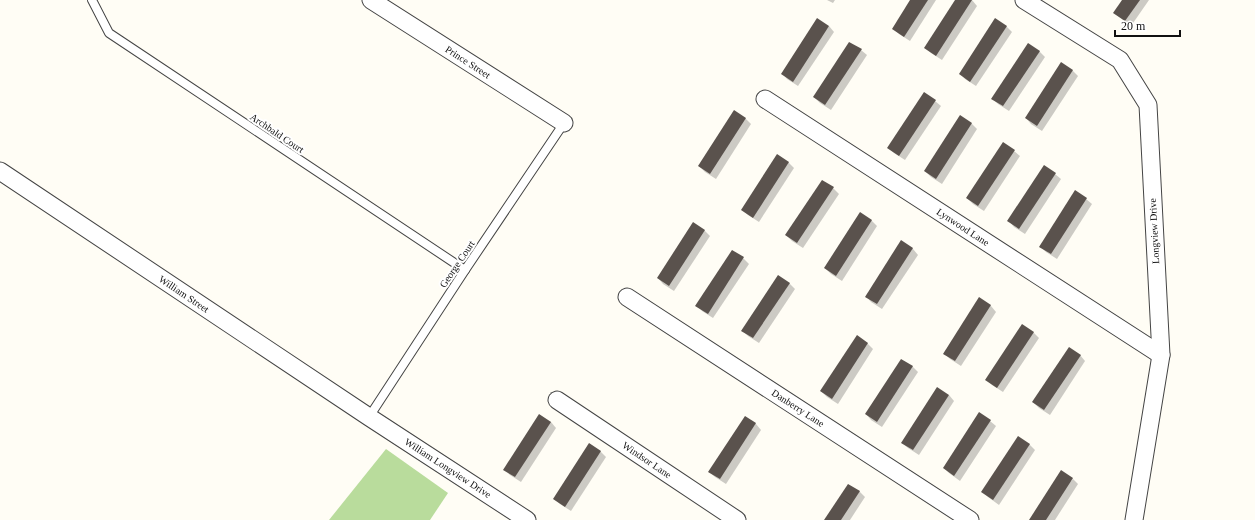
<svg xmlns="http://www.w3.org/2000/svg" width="1255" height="520" viewBox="0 0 1255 520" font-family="'Times New Roman',serif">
	<rect width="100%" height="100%" fill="#fffdf5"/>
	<!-- forest -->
	<polygon fill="#b9dc9c" points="386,449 448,493 430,520 329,520"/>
	<!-- shadow -->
	<g fill="#0003">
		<polygon points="827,0 835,0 833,3"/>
		<polygon points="912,0 936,0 910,41 899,34 893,28"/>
		<polygon points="957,0 972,0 977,6 942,60 931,53 925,48"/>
		<polygon points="1124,0 1149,0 1131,26 1114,13"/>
		<polygon points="829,26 834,32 798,86 787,79 782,73"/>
		<polygon points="1006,26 1012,32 976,86 965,79 960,73"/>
		<polygon points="861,50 867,55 831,110 820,103 814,97"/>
		<polygon points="1039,51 1045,57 1009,111 998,104 993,99"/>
		<polygon points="1062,64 1073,71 1078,76 1042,131 1031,124 1026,118"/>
		<polygon points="935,101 941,106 905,160 894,153 888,148"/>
		<polygon points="735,112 746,119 751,124 716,179 705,172 699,166"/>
		<polygon points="960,117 972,124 977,129 942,184 931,177 925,171"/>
		<polygon points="1014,151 1020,156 984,211 973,204 967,198"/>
		<polygon points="778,155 789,163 794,168 759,222 748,215 742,210"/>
		<polygon points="1055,174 1061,179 1025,234 1014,227 1009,221"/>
		<polygon points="833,188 839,194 803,248 792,241 786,235"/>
		<polygon points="1086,199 1092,204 1057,259 1046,252 1040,246"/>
		<polygon points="861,214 872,221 877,226 842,281 831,274 825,268"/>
		<polygon points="694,224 705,231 710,236 674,291 663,284 658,278"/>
		<polygon points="902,242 913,249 918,255 882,309 871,302 866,296"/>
		<polygon points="732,251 743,258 749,264 713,318 702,311 697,305"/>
		<polygon points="789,283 795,289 759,343 748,336 743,331"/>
		<polygon points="980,299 991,306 996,312 961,366 950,359 944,353"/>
		<polygon points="1033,332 1039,338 1003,392 992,385 987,380"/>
		<polygon points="857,337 868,344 873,349 838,404 827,397 821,391"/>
		<polygon points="1080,355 1085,361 1050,415 1039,408 1033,402"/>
		<polygon points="902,360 913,367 918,372 882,427 871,420 866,414"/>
		<polygon points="949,395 954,401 919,455 908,448 902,443"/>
		<polygon points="979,414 990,421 996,426 960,481 949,473 944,468"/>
		<polygon points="540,415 551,422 556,428 521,482 510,475 504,470"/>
		<polygon points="745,417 756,424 761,430 726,484 715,477 709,472"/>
		<polygon points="590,444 601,452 606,457 571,511 560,504 554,499"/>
		<polygon points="1029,444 1035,450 999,505 988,497 983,492"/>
		<polygon points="1073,479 1078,484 1055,520 1030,520"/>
		<polygon points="849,485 860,492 865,497 850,520 826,520"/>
	</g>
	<!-- building -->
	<g fill="#5a524d">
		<polygon points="910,0 928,0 904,37 892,29"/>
		<polygon points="955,0 972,0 936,56 924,48"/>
		<polygon points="1122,0 1140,0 1125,21 1113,13"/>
		<polygon points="817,18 829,26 793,82 781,74"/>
		<polygon points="995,18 1007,26 970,82 959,74"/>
		<polygon points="849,42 862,49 825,105 813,97"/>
		<polygon points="1028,43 1040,51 1003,106 991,99"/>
		<polygon points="1061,62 1073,70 1037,126 1025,118"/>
		<polygon points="924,92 936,100 899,156 887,148"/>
		<polygon points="734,110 746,118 710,174 698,166"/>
		<polygon points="960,115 972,123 936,179 924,171"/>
		<polygon points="1003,142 1015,150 978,206 966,198"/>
		<polygon points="777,154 789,162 753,218 741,210"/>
		<polygon points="1044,165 1056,173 1019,229 1007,221"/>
		<polygon points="822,180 834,187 797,243 785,235"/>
		<polygon points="1075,190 1087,198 1051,254 1039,247"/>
		<polygon points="860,212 872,220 836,276 824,268"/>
		<polygon points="693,222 705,230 669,286 657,278"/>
		<polygon points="901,240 913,248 877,304 865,297"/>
		<polygon points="732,250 744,257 708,314 695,306"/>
		<polygon points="778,275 790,283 753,338 741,331"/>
		<polygon points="979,297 991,305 955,361 943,354"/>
		<polygon points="1022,324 1034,332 997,388 985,380"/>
		<polygon points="857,335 868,343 832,399 820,391"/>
		<polygon points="1069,347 1081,355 1044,410 1032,402"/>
		<polygon points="901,359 913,366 877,422 865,414"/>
		<polygon points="937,387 949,395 913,450 901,443"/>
		<polygon points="979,412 991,420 954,476 943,468"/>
		<polygon points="539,414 551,422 515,477 503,470"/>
		<polygon points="745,416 756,423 720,479 708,472"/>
		<polygon points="1018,436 1030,444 993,500 981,492"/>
		<polygon points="589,443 601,451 565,507 553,499"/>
		<polygon points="1061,470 1073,478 1046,520 1029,520"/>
		<polygon points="848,484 860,491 841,520 824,520"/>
	</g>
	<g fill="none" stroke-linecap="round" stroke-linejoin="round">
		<defs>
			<g id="lane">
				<polyline points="92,0 109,33 465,270"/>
				<polyline points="369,417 465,270 564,123"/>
			</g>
			<g id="street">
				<polyline points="371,0 564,123"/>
				<polyline points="1024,0 1120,60 1148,105 1161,355 1134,520"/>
				<polyline points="765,99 1161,355"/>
				<polyline points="0,171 369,417 527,520"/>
				<polyline points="627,297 970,520"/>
				<polyline points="557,400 737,520"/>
			</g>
		</defs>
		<!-- lane casing -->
		<use href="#lane" stroke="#444" stroke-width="10"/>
		<!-- street casing -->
		<use href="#street" stroke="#444" stroke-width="19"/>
		<!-- lane -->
		<use href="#lane" stroke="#fff" stroke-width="8"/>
		<!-- street -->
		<use href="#street" stroke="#fff" stroke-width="17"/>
	</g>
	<g text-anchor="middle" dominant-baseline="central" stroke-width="4" stroke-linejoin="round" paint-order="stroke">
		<!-- street labels -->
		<g font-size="10" fill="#111" stroke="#fff">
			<text transform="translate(468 62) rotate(33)">Prince Street</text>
			<text transform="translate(277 133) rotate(34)">Archbald Court</text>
			<text transform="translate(963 227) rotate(33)">Lynwood Lane</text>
			<text transform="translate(1154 231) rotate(-93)">Longview Drive</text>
			<text transform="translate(457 264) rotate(-56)">George Court</text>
			<text transform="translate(184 294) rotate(34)">William Street</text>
			<text transform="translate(798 408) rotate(33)">Danberry Lane</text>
			<text transform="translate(647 460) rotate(34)">Windsor Lane</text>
			<text transform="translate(448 468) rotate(33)">William Longview Drive</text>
		</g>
	</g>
	<!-- scale -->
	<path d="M1115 30v6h65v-6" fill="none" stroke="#111111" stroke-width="2"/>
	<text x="1121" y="30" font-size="12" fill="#111111" stroke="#ffffff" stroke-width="3" paint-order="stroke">20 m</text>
</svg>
